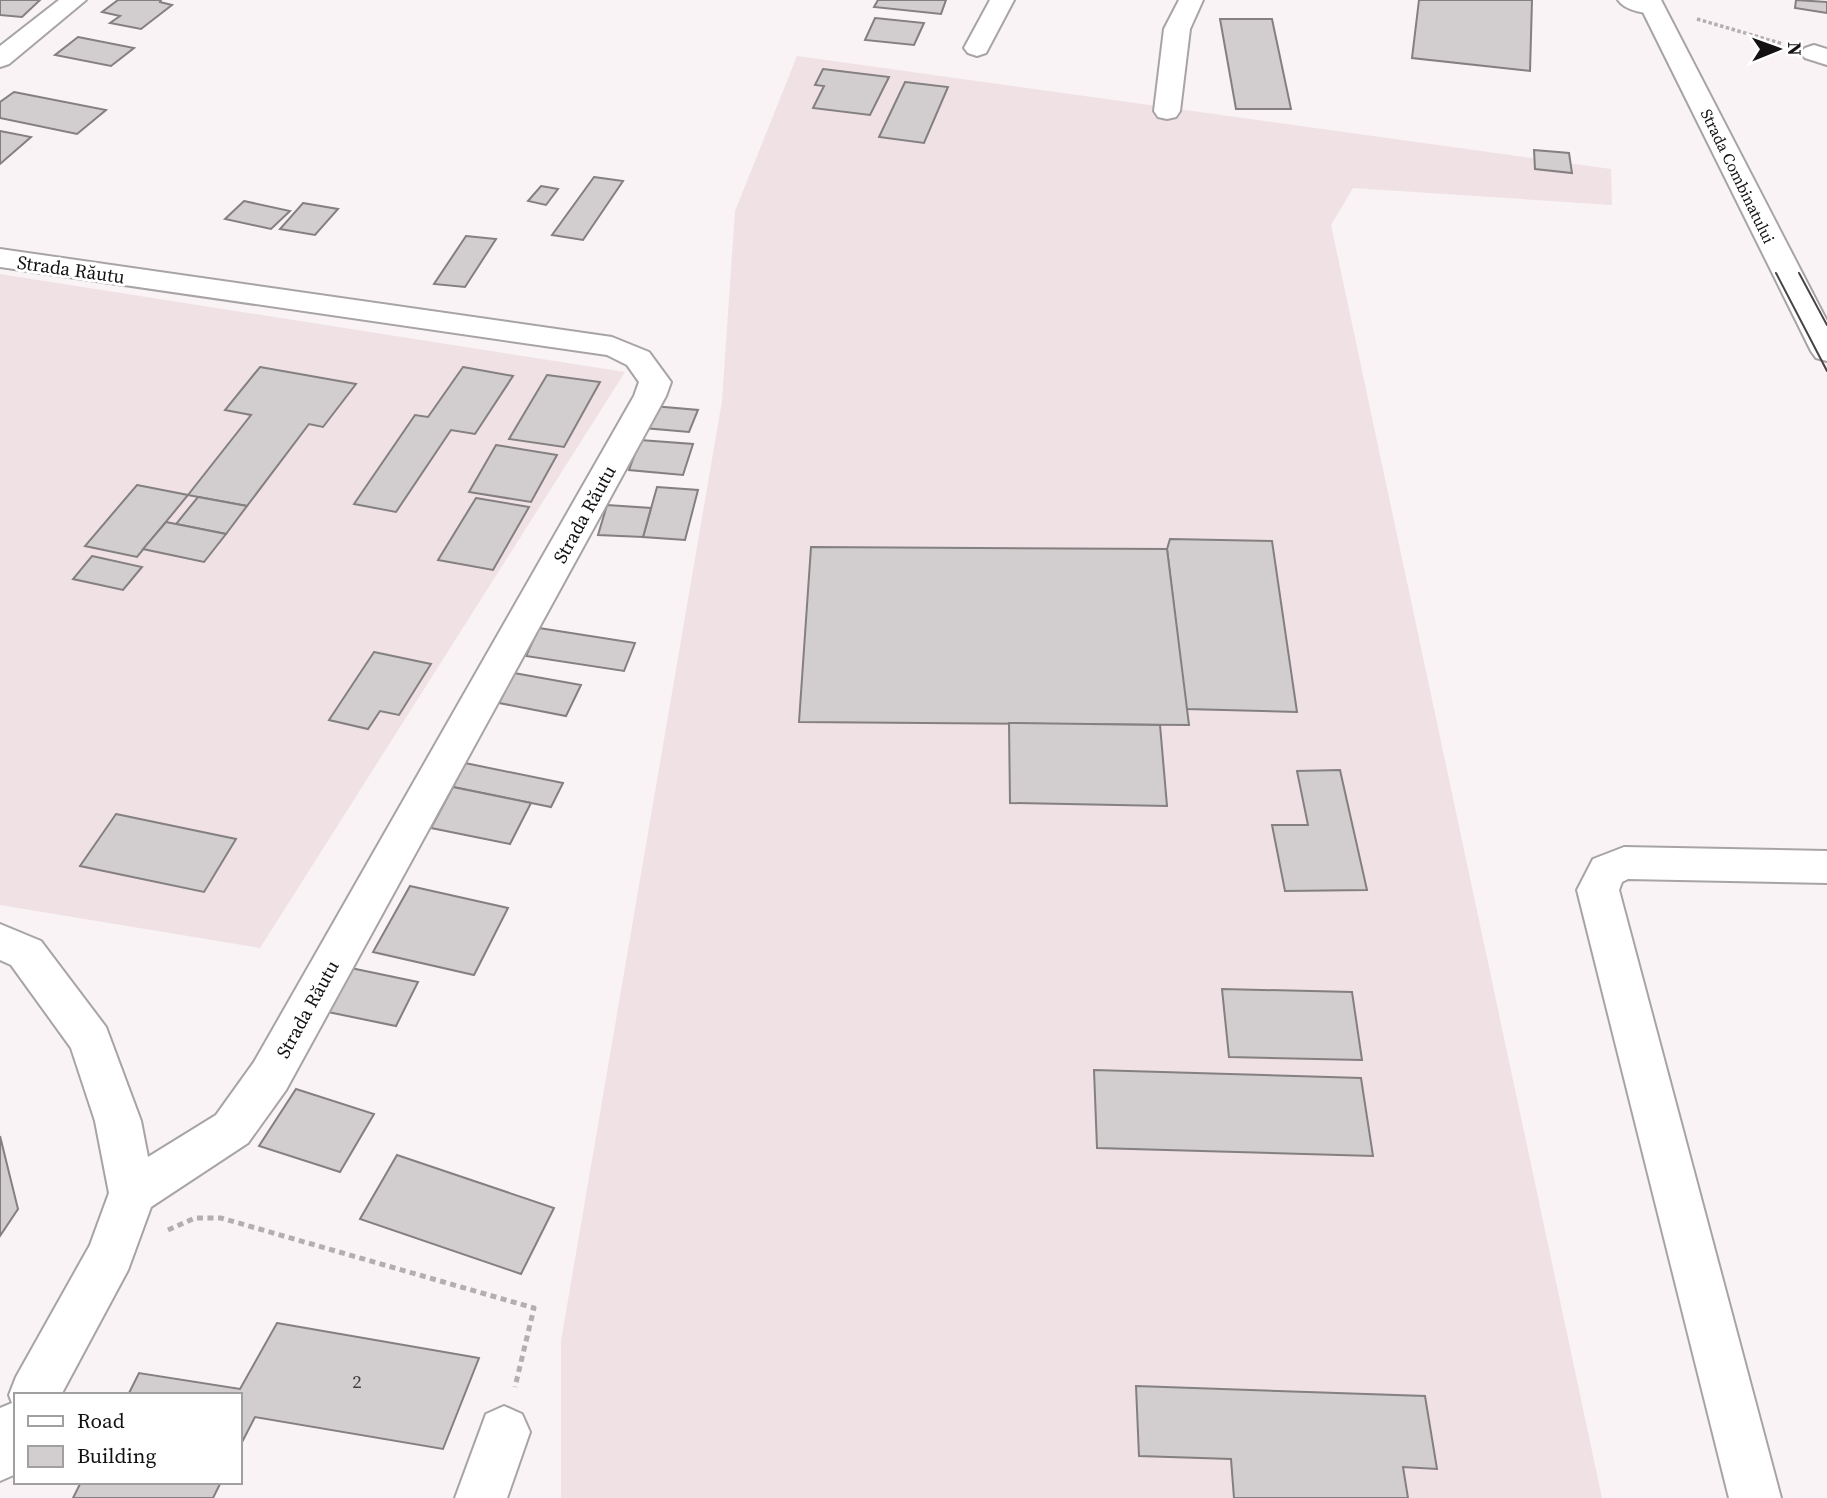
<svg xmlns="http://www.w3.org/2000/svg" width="1827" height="1498" viewBox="0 0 1827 1498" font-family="'Source Serif 4',serif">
	<rect width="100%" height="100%" fill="#f9f3f5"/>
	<!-- built -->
	<g fill="#efe1e4">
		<polygon points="797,56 1611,169 1612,205 1353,188 1331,225 1602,1498 561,1498 561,1341 722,401 735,211"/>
		<polygon points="0,274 625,372 260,948 0,905"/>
	</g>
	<!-- building -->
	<g fill="#d2cdce" stroke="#847f81" stroke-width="2">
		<polygon points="0,0 40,0 22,17 0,15"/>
		<polygon points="118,0 161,0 160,2 172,5 141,29 110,23 120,16 102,12"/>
		<polygon points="878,0 946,0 941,14 874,7"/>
		<polygon points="1419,0 1532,0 1530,71 1412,58"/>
		<polygon points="1796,0 1827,2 1827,13 1795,8"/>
		<polygon points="875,18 924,23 914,45 865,40"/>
		<polygon points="1220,19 1272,19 1291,109 1236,109"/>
		<polygon points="78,37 134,48 111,66 55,55"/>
		<polygon points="823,69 889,77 870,115 813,108 824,86 815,85"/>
		<polygon points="905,82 948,87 924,143 879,137"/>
		<polygon points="14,92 106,110 77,134 0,118 0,102"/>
		<polygon points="0,131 31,137 0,164"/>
		<polygon points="1534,150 1569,153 1572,173 1535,169"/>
		<polygon points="594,177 623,181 583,240 552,235"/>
		<polygon points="541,186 558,189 546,205 528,201"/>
		<polygon points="244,201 290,211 271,229 225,219"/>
		<polygon points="303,203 338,209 315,235 280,229"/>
		<polygon points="466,236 496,239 465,287 434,284"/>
		<polygon points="260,367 356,384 323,427 309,424 247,506 188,495 251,415 225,410"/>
		<polygon points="463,367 513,376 475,434 451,430 396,512 354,504 415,415 428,417"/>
		<polygon points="547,375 600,382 564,447 509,439"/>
		<polygon points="653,406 698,410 689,432 644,428"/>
		<polygon points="640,440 693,444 683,475 629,470"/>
		<polygon points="496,445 557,455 531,502 469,492"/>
		<polygon points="137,485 188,495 137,557 85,546"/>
		<polygon points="657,487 698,490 685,540 643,537"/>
		<polygon points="198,497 247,506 226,534 176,524"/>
		<polygon points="476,498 529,507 493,570 438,560"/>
		<polygon points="607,505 651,508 643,537 598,535"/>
		<polygon points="166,522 226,534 204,562 143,549"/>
		<polygon points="1170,539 1272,541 1297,712 1186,709 1167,549"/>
		<polygon points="811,547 1167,549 1189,725 799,722"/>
		<polygon points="92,556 142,567 123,590 73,579"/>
		<polygon points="539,628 635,643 624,671 526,656"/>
		<polygon points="374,652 431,664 399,715 380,711 368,729 329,720"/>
		<polygon points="514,673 581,685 566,716 499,703"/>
		<polygon points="1009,723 1160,725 1167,806 1010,803"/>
		<polygon points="465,763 563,783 551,807 453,787"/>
		<polygon points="1340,770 1367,890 1285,891 1272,825 1308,825 1297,771"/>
		<polygon points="453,787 531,803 510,844 431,828"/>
		<polygon points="116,814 236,839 204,892 80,866"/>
		<polygon points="410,886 508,908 474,975 373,952"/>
		<polygon points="346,967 418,982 396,1026 323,1011"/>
		<polygon points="1222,989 1352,992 1362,1060 1229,1057"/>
		<polygon points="1094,1070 1361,1078 1373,1156 1097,1148"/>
		<polygon points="296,1089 374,1114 340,1172 259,1146"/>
		<polygon points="0,1136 18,1209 0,1236"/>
		<polygon points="397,1155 554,1208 521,1274 360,1219"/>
		<polygon points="277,1323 479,1358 443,1449 255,1417 240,1446 240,1395 128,1395 139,1373 240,1389"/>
		<polygon points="1136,1386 1425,1396 1437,1469 1403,1467 1408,1498 1234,1498 1231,1459 1139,1456"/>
		<polygon points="81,1482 221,1482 213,1498 73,1498"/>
	</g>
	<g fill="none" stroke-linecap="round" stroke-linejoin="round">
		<defs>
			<g id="minor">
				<polygon points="59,0 86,0 9,64 0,67 0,46"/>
				<polygon points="990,0 1014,0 986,53 977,56 968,53 964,48"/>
				<polygon points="1179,0 1203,0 1190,29 1180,111 1176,117 1167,119 1158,117 1154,111 1164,29"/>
				<path d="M 1618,0 L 1655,0 L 1664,7 L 1661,12 C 1648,15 1625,11 1618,0 Z"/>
				<polygon points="1814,45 1827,49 1827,65 1805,58 1801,53 1805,48"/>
				<polygon points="0,249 612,337 649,352 671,382 666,396 286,1090 248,1143 151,1207 128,1270 61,1395 16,1395 16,1474 0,1481 0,1408 12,1403 9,1395 16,1377 90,1245 109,1193 95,1121 71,1048 11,965 0,960 0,924 41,941 106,1027 141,1121 148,1157 216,1115 254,1062 634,396 639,382 627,365 607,355 0,267"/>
				<polygon points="1624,847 1827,851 1827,883 1628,879 1622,882 1619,890 1781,1498 1729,1498 1577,890 1593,859"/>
				<polygon points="504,1406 522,1414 530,1432 507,1498 455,1498 486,1414"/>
			</g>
			<polygon id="major" points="1637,0 1661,0 1827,321 1827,361 1816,358 1811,351"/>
		</defs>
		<!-- minor casing -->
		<use href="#minor" stroke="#a8a3a5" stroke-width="4"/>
		<!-- major casing -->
		<use href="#major" stroke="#a8a3a5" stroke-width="4"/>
		<!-- path-far1 -->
		<polyline stroke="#b3aeb0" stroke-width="3.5" stroke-dasharray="3.5 2.5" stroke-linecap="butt" points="1697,19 1783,44"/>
		<!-- path -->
		<polyline stroke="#b3aeb0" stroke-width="5" stroke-dasharray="6 4.5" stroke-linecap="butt" points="168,1230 195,1218 221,1218 534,1308 515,1387"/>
		<!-- minor -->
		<use href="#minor" fill="#fff" fill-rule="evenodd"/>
		<!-- major -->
		<use href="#major" fill="#fff" fill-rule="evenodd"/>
		<!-- tram -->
		<g stroke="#474445" stroke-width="2">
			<polyline points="1776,273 1827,371"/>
			<polyline points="1799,273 1827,325"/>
		</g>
	</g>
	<g text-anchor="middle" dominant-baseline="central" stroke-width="6" stroke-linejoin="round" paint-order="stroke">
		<!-- far-street labels -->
		<g font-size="16" fill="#131112" stroke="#fff">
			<text transform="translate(1738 176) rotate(64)">Strada Combinatului</text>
		</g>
		<!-- street labels -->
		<g font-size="19" fill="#131112" stroke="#fff">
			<text transform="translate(71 269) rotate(8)">Strada Răutu</text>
			<text transform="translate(584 514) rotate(-61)">Strada Răutu</text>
			<text transform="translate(307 1009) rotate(-61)">Strada Răutu</text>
		</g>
		<!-- near-number labels -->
		<g font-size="19" fill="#434041">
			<text x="357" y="1381">2</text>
		</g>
	</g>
	<!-- legend -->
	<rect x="14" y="1393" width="228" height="91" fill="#ffffff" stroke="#a1a0a0" stroke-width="2"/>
	<rect x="28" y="1416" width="35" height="10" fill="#ffffff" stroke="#a1a0a0" stroke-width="2"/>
	<text x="77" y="1428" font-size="21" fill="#131112">Road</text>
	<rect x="28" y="1446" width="35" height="21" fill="#d2cdce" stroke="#a1a0a0" stroke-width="2"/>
	<text x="77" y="1463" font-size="21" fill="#131112">Building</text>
	<!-- north arrow -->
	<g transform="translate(1778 49) rotate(89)" stroke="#ffffff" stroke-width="5" paint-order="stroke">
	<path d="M0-5L12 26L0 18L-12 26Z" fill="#131112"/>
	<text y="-10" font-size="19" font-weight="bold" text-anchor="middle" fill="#131112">N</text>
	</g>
</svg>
